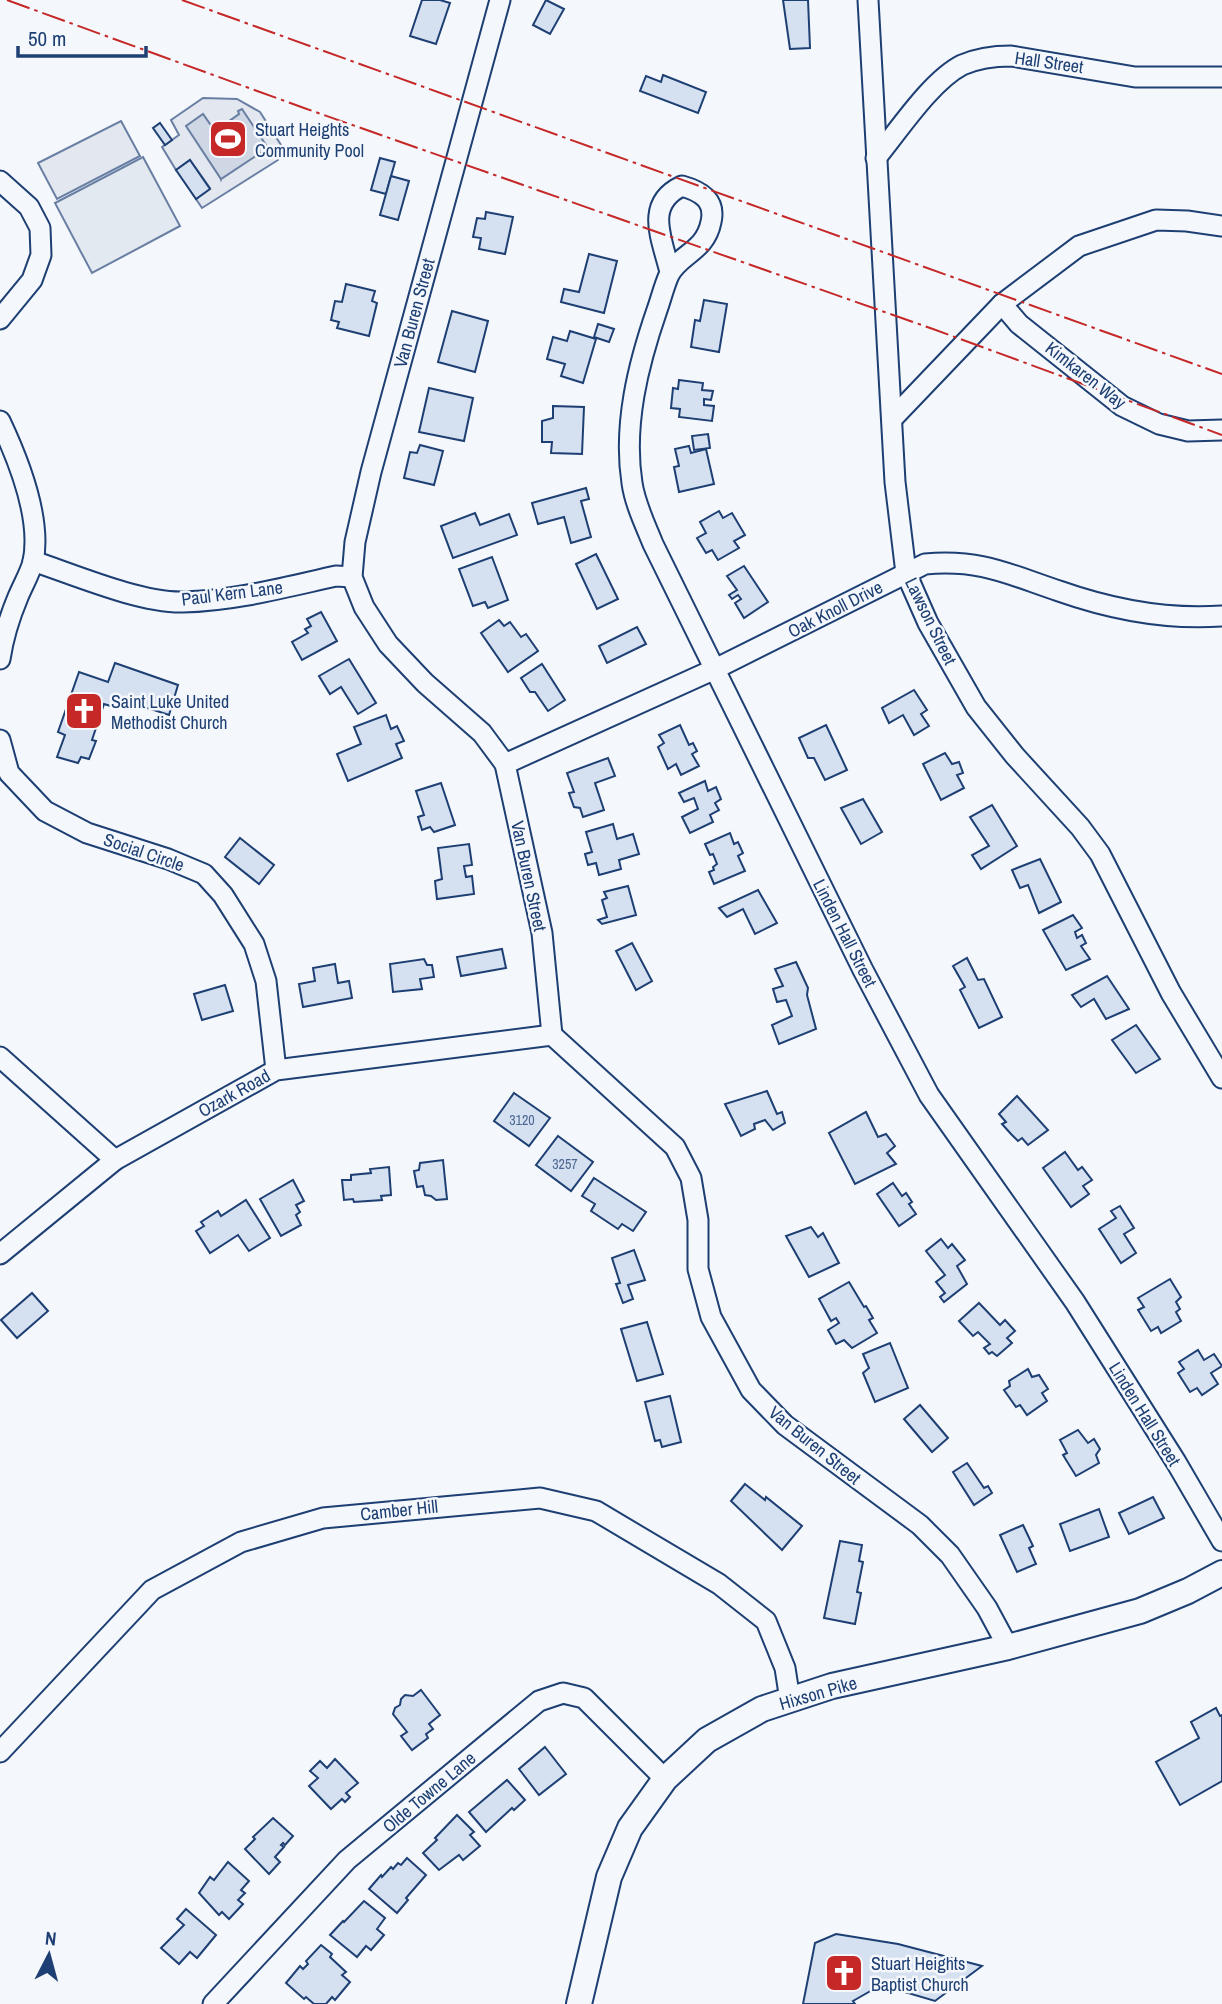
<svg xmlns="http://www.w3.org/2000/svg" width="1222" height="2004" viewBox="0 0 1222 2004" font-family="'Archivo Narrow',sans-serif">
	<rect width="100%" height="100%" fill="#f4f7fb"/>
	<!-- green -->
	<polygon fill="#e3e9f0" stroke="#687fa3" stroke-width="2" points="143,157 180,226 92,273 55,203"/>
	<!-- parking -->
	<g fill="#e3e8f0" stroke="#687fa3" stroke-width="2" fill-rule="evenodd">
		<path d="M 203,98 L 237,99 L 260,112 L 281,145 L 278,160 L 202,208 L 196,199 L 210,188 L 190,160 L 176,170 L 162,147 L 179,135 L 171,120 ZM 240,114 L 221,179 L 203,115 L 214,131 Z"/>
		<polygon points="121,121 140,156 57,199 38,163"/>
	</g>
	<!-- water -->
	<polygon fill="#cfd7e4" stroke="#687fa3" stroke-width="2" points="242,109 268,148 221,179 186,126 203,114 215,131 239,114 238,111"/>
	<!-- building -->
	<g fill="#d5e0f0" stroke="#1d3f73" stroke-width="2">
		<polygon points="422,0 440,0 450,3 436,44 410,36"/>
		<polygon points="546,0 564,9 550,34 533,25"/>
		<polygon points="783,0 808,0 810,48 790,49"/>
		<polygon points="663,75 706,92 698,113 640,91 646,76 661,82"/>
		<polygon points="160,123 172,140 165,145 153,128"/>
		<polygon points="380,158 395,162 386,194 371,190"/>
		<polygon points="190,160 210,189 196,199 176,170"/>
		<polygon points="391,176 409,181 398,220 380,215"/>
		<polygon points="486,212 513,217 505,254 479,249 481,238 473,237 477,218 485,219"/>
		<polygon points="589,254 617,261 604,313 561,302 564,289 579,292"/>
		<polygon points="346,284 375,291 372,301 377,303 369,336 337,328 339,322 331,320 335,301 342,302"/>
		<polygon points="704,300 727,304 719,352 691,347 695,320 700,321"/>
		<polygon points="452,311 488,321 475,372 438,362"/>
		<polygon points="598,324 614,329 609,342 594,337"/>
		<polygon points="570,331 596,339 583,383 561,376 565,364 547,359 553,337 567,341"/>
		<polygon points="679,380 703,383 702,390 713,391 711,400 704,399 704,405 714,406 712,421 679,417 680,409 671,408 673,388 678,389"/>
		<polygon points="429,388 473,398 464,441 419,432"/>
		<polygon points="553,406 584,407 582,454 551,453 552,442 542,442 542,421 553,418"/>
		<polygon points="708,434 710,448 694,450 692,436"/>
		<polygon points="420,445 443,451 434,485 404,478 410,452 417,453"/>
		<polygon points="689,446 691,453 706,449 714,484 679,492 674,467 679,466 675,449"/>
		<polygon points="586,488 589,499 581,501 591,537 571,543 564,517 538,524 532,503"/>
		<polygon points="719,511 723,518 732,513 745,535 734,541 739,548 718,560 712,550 706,553 697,538 706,533 700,522"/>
		<polygon points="475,513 480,525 509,514 517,535 453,558 441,526"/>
		<polygon points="596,554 618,599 597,609 576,564"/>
		<polygon points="492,557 508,600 488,608 485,602 473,606 459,569"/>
		<polygon points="744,566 768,602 744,618 735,603 741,599 738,595 732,599 729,595 737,590 727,576"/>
		<polygon points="321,612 337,641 302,660 292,642 308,633 305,629 311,626 307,619"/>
		<polygon points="499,620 504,626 510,622 521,637 526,634 538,651 508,672 481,633"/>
		<polygon points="637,627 646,644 607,663 599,646"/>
		<polygon points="349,659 376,703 358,714 341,687 330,694 319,676"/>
		<polygon points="115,663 178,685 169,715 117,698 114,707 104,704 92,740 96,741 89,759 81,757 78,763 57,757 65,735 58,732 79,672 108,682"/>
		<polygon points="542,664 565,700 548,711 535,692 530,692 521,678"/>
		<polygon points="914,690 927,710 921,714 929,726 914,735 903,715 889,723 882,708"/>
		<polygon points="386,715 391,729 397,726 404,741 396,744 402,758 348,781 337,754 361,744 354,727"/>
		<polygon points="680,725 689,745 693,743 697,751 692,754 699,766 681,775 676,764 668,769 658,747 664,743 659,735"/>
		<polygon points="826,725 847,770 825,780 814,758 808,758 799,738"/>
		<polygon points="945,753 952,764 959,762 963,773 957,775 964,788 941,800 923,764"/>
		<polygon points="608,758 615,776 595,783 604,810 583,817 580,808 574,807 569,793 574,792 567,773"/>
		<polygon points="705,781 708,791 716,787 721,799 715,803 719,810 710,815 713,822 690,833 682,817 698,809 694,798 684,802 679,793"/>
		<polygon points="441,783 455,825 434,832 430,827 422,830 418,817 424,815 416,791"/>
		<polygon points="863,799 882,832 861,844 841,808"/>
		<polygon points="992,805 1017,846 981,869 972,855 989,846 970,817"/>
		<polygon points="613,824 617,839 633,834 639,854 619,860 621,869 599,875 596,863 588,865 585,854 592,852 586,832"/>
		<polygon points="730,833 734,844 738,842 743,853 738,856 745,871 714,884 709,872 714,870 713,867 717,864 713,854 710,855 705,844"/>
		<polygon points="240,838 274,865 259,884 225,857"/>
		<polygon points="469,844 472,865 464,866 466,877 472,876 474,894 437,899 435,881 442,879 438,848"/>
		<polygon points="1040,859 1061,902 1039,913 1028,885 1020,888 1012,870"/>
		<polygon points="628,886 636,915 602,924 598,920 607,917 602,900 607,898 604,892"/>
		<polygon points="758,890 777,923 755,934 743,909 727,917 719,908"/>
		<polygon points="1073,915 1082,928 1075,932 1077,938 1082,935 1086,943 1081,946 1090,959 1066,970 1043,930"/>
		<polygon points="632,943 652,981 636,990 616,951"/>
		<polygon points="502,949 506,968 461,976 457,957"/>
		<polygon points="967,958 978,980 984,979 1002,1017 979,1028 960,990 965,987 953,966"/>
		<polygon points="424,959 427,965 432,965 434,977 420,979 422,989 393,992 390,964"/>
		<polygon points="796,962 808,988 807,995 816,1029 779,1044 772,1025 792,1016 786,1000 777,1002 773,989 783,986 775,969"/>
		<polygon points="335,964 338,983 349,981 352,998 303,1007 299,984 315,981 313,968"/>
		<polygon points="1107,976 1129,1009 1106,1019 1094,999 1081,1007 1072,995"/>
		<polygon points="225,985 233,1011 202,1020 194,994"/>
		<polygon points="1136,1025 1160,1059 1136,1073 1112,1040"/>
		<polygon points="767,1091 777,1114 782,1112 785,1123 773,1130 765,1120 754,1124 755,1129 741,1136 725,1104"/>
		<polygon points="514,1093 550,1118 529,1146 494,1121"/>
		<polygon points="1017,1096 1048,1130 1028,1145 1022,1138 1018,1141 1011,1134 1002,1124 1006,1122 999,1114"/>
		<polygon points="866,1112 878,1137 886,1134 895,1146 887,1153 896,1164 855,1184 829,1133"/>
		<polygon points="558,1136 593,1162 571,1191 536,1165"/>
		<polygon points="1065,1152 1078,1170 1082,1167 1092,1180 1083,1186 1089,1194 1071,1207 1043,1168"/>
		<polygon points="443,1160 447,1199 436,1200 431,1196 425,1195 423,1186 417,1187 414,1171 419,1170 420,1163"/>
		<polygon points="389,1167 391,1195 381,1196 382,1200 354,1202 353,1199 344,1200 342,1180 351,1180 351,1175 371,1173 370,1169"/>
		<polygon points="594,1178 646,1212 633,1231 622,1224 618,1229 591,1211 595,1204 582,1196"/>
		<polygon points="293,1180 304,1201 296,1205 300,1212 296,1215 301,1225 281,1236 260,1199"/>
		<polygon points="893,1183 902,1196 906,1193 912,1202 909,1204 916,1214 899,1226 877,1194"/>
		<polygon points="246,1200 270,1238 249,1251 238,1235 210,1253 196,1231 204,1226 201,1222 218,1211 221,1216"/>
		<polygon points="1120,1206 1134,1228 1124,1234 1136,1253 1121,1263 1099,1229 1116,1218 1111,1211"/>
		<polygon points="811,1227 818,1237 823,1233 839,1263 809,1277 786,1236"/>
		<polygon points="941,1239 948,1248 952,1244 965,1260 957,1266 967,1284 944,1302 940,1297 945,1293 936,1282 945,1275 926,1251"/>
		<polygon points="634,1250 645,1280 628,1285 633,1299 623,1303 616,1284 620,1283 612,1258"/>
		<polygon points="1170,1279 1181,1297 1176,1302 1180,1309 1176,1312 1181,1321 1161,1333 1158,1327 1151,1331 1138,1310 1144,1307 1138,1298"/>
		<polygon points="849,1282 864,1307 866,1306 873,1318 869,1320 877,1333 852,1348 844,1340 836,1344 828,1330 839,1323 836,1318 831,1321 819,1299"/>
		<polygon points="32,1293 48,1311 17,1338 1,1320"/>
		<polygon points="979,1303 1000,1325 1005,1320 1015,1331 1007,1338 1012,1343 997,1356 992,1352 989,1354 984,1348 990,1344 978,1332 973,1336 959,1321"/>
		<polygon points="647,1322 663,1374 637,1381 621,1329"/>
		<polygon points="890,1343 908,1388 875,1402 863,1373 869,1368 863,1354"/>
		<polygon points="1198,1350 1204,1360 1214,1354 1222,1366 1211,1373 1218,1384 1202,1395 1197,1388 1190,1392 1178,1373 1184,1369 1179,1362"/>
		<polygon points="1028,1369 1032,1377 1039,1375 1048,1389 1042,1393 1047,1401 1027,1415 1020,1405 1016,1407 1004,1390 1010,1386 1009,1381"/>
		<polygon points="670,1396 681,1442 662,1447 660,1440 655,1441 645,1402"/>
		<polygon points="920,1405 948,1438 932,1452 904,1419"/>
		<polygon points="1078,1430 1088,1443 1094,1439 1100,1449 1096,1455 1099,1463 1076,1476 1063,1455 1067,1453 1060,1440"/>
		<polygon points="967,1463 984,1488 988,1486 992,1493 974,1505 953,1472"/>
		<polygon points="745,1484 765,1500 766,1497 802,1526 782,1550 731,1501"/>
		<polygon points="1153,1497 1164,1518 1129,1534 1119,1513"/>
		<polygon points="1099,1509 1109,1537 1070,1551 1060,1524"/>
		<polygon points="1023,1525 1033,1546 1029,1548 1036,1564 1017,1572 1000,1535"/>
		<polygon points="840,1541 862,1545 859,1561 863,1562 857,1592 861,1593 855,1624 824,1618"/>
		<polygon points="421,1690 440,1715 429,1724 433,1729 426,1734 428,1738 412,1750 401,1736 407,1732 393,1714 395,1708 400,1705 401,1699 405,1695 413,1696"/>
		<polygon points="1216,1708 1220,1716 1222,1715 1222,1781 1180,1805 1156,1762 1199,1738 1191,1722"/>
		<polygon points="545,1747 566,1774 539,1795 519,1769"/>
		<polygon points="335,1759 358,1783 346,1793 350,1797 345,1802 342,1799 331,1809 309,1786 318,1778 310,1771 320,1761 327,1768"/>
		<polygon points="507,1780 525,1800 514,1810 512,1808 486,1832 469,1812"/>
		<polygon points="457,1815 474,1832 470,1835 480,1846 463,1860 459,1855 439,1870 423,1853 437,1840 435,1838"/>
		<polygon points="273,1818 293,1836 285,1845 283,1843 281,1845 284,1847 275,1857 280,1862 269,1874 245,1849 255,1839 253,1837"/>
		<polygon points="407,1858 426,1875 406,1898 408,1900 397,1913 369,1889 381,1875 382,1877 391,1867 393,1869 398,1863 401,1865"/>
		<polygon points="228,1862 249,1881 241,1890 245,1893 238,1900 243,1904 229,1919 222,1912 219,1915 199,1893 210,1877 214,1880"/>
		<polygon points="364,1901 385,1918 377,1929 384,1935 371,1950 366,1946 357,1957 330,1935 343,1921 344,1922"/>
		<polygon points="186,1909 216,1935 197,1958 190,1952 179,1964 161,1948 184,1925 177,1919"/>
		<polygon points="836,1934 898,1944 982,1966 935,2001 881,1985 853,2001 855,2004 803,2004 815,1943"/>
		<polygon points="321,1945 332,1954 330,1957 346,1972 342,1975 350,1982 335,2000 332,1997 326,2004 314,2004 306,1997 304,1999 286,1983 300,1966 303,1969 308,1964 306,1961"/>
	</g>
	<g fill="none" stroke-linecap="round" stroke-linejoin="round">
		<defs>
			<g id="minor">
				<polyline points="500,0 371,472 355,542 352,577 364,607 388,644 425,683 482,733 505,764 542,933 552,1035 675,1147 691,1178 698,1220 698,1269 711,1317 751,1390 785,1425 920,1525 950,1555 987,1608 1008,1647"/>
				<polyline points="868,0 895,482 906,573 928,623 976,707 1015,756 1080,827 1100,854 1171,993 1222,1078"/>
				<path d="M 876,158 C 899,130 931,81 962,65 C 978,58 994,56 1011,56 L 1135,77 L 1222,77"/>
				<polyline points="0,181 29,207 40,228 41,255 32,280 0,319"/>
				<path d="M 670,272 C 662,239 644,204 682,186 C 700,191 716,200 711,222 C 705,252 679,254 669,275 C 664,286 661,299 657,310 C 638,365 623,425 632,483 C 635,504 645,524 653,544 L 863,970 L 929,1095 L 1075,1302 L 1176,1462 L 1222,1541"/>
				<polyline points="1002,304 1019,324 1122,406 1159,424 1188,431 1222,430"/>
				<polyline points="892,419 1002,304 1079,246 1156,220 1187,221 1222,226"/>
				<path d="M 0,421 C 18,459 42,519 33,562 C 30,573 23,585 18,597 C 10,616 3,639 0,659"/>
				<path d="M 33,561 C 75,575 140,603 183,602 C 234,601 286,587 336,576 L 352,577"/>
				<polyline points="0,740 9,773 45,811 87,833 168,859 204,874 223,895 254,944 266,981 276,1070"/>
				<path d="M 505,764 L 715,669 L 925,564 C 981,559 1008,574 1059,591 C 1113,610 1166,620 1222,616"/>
				<polyline points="0,1057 115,1160"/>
				<polyline points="0,1254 115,1160 276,1070 552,1035"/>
				<polyline points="0,1752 152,1590 241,1542 323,1518 540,1498 596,1511 719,1584 766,1621 785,1668 790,1700"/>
				<polyline points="213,2004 347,1860 539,1701 563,1693 584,1698 665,1779"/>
			</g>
			<polyline id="major" points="579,2004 609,1877 630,1828 665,1779 707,1740 762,1709 832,1686 1008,1647 1140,1611 1188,1591 1222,1573"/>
		</defs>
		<!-- minor casing -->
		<use href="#minor" stroke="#1d3f73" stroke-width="23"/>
		<!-- major casing -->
		<use href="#major" stroke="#1d3f73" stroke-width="28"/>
		<!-- minor -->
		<use href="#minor" stroke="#f4f7fb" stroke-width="19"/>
		<!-- major -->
		<use href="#major" stroke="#f4f7fb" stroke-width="24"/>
		<!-- power -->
		<g stroke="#c62828" stroke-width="2" stroke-dasharray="24 5 3.5 5" stroke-linecap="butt">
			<polyline points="7,0 304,108 933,329 1222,435"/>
			<polyline points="182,0 1222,374"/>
		</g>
	</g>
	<!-- icons -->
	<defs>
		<symbol id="stadium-square" viewBox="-11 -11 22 22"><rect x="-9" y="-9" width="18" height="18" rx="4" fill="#c62828" stroke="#f4f7fb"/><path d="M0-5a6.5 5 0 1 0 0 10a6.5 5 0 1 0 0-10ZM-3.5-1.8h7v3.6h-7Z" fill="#fff"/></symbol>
		<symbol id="church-square" viewBox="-11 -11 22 22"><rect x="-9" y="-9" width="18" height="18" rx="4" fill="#c62828" stroke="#f4f7fb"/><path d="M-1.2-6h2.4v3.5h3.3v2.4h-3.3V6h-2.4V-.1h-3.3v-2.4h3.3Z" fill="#fff"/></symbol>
	</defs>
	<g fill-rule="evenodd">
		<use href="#stadium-square" x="206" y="117" width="44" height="44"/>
		<use href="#church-square" x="62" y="689" width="44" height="44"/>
		<use href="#church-square" x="822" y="1951" width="44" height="44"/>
	</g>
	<g text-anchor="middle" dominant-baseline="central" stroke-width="5" stroke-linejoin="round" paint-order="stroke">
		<!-- number labels -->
		<g font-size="14" fill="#4b6792">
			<text x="522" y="1120">3120</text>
			<text x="565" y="1164">3257</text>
		</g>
		<!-- street labels -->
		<g font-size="18" fill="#1d3f73" stroke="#f4f7fb">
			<text transform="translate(1049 62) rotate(8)">Hall Street</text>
			<text transform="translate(414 313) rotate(-75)">Van Buren Street</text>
			<text transform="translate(1086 375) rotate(38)">Kimkaren Way</text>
			<text transform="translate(232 593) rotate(-7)">Paul Kern Lane</text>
			<text transform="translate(835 609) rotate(-27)">Oak Knoll Drive</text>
			<text transform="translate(931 621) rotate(64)">Lawson Street</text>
			<text transform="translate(144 852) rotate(19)">Social Circle</text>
			<text transform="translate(529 876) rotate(78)">Van Buren Street</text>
			<text transform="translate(845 933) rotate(63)">Linden Hall Street</text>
			<text transform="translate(234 1093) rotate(-29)">Ozark Road</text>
			<text transform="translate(1145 1414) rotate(58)">Linden Hall Street</text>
			<text transform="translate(815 1445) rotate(39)">Van Buren Street</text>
			<text transform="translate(399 1510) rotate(-6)">Camber Hill</text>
			<text transform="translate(818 1693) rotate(-16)">Hixson Pike</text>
			<text transform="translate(429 1792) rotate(-40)">Olde Towne Lane</text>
		</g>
		<!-- poi labels -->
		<g font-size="18" fill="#1d3f73" stroke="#f4f7fb" text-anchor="start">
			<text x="255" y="129">Stuart Heights<tspan x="255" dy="21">Community Pool</tspan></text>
			<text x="111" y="701">Saint Luke United<tspan x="111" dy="21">Methodist Church</tspan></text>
			<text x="871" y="1963">Stuart Heights<tspan x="871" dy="21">Baptist Church</tspan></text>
		</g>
	</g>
	<!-- north arrow -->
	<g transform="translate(49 1955) rotate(6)" stroke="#f4f7fb" stroke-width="5" paint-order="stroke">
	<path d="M0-5L12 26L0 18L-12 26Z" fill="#1d3f73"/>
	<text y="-10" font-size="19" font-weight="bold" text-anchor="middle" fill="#1d3f73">N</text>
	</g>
	<!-- scale -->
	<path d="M18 46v10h128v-10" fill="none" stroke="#1d3f73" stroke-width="3.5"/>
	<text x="28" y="46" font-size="21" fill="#1d3f73" stroke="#f4f7fb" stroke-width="5" paint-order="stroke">50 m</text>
</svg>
